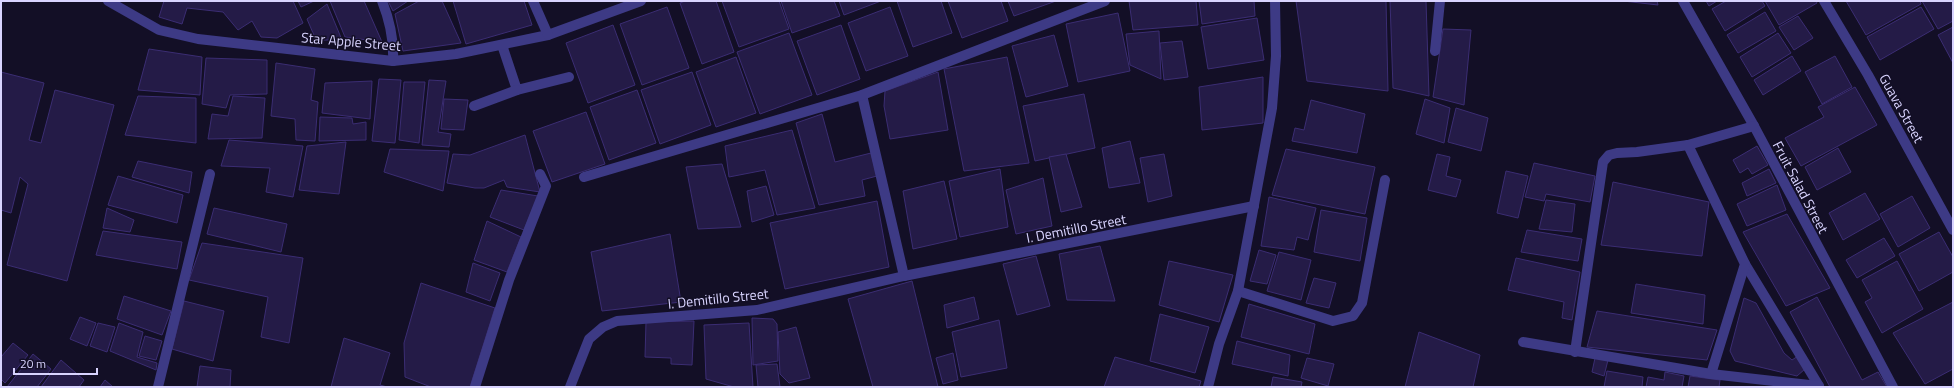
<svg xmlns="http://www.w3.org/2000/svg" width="1954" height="388" viewBox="0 0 1954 388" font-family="'Titillium Web',sans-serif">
	<rect width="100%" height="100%" fill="#130f26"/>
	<!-- building -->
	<g fill="#241b47" stroke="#3b2d73">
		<polygon points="164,1 293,1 303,23 277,38 261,37 252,21 238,30 223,12 187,8 182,24 159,17"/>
		<polygon points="298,1 314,1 301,7"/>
		<polygon points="330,1 364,1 382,42 345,37"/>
		<polygon points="388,1 408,1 393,11"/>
		<polygon points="419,1 442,1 461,43 403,51 395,14"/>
		<polygon points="453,1 524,1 532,25 466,44"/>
		<polygon points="685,1 716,1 734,52 702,64 680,3"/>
		<polygon points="722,1 779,1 789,29 739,47"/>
		<polygon points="781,1 834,1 840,16 792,33"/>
		<polygon points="839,1 881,1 844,15"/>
		<polygon points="897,1 941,1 952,33 913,47"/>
		<polygon points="948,1 1001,1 1008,21 962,38"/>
		<polygon points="1008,1 1056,1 1014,16"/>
		<polygon points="1129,1 1196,1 1198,25 1133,30"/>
		<polygon points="1199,1 1254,1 1255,16 1202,24"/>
		<polygon points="1296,1 1386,1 1388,91 1307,81"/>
		<polygon points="1390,1 1426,1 1429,96 1393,88"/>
		<polygon points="1623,1 1657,1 1658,5"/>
		<polygon points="1706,1 1717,1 1709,6"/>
		<polygon points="1726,1 1762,1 1765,6 1725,31 1712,9"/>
		<polygon points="1765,1 1816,1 1817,3 1779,25"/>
		<polygon points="1846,1 1920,1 1921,4 1866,35"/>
		<polygon points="1922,1 1953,1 1953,21 1938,29"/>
		<polygon points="327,4 342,40 316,40 307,19"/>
		<polygon points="667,7 689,68 642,85 620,24"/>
		<polygon points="890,7 908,56 866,71 848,23"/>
		<polygon points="1921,7 1934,29 1880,60 1867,37"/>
		<polygon points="1765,12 1776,31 1738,53 1727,35"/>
		<polygon points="1118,13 1130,71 1078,82 1066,24"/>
		<polygon points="1798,16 1813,38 1794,50 1779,27"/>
		<polygon points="1257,18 1264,60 1208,69 1201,27"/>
		<polygon points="613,25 635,85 588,103 566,43"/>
		<polygon points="841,25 860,79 817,95 797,41"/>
		<polygon points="1953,27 1953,63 1938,35"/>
		<polygon points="1443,29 1471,30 1464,105 1433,97"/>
		<polygon points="1159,31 1161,79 1130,65 1126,34"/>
		<polygon points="789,33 812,95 760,114 737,52"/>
		<polygon points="1778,33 1791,53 1752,77 1740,57"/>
		<polygon points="1054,35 1068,86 1026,97 1012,46"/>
		<polygon points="1182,41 1188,77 1164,80 1160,43"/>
		<polygon points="149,49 202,57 200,95 138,90"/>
		<polygon points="1792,56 1801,71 1763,95 1754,80"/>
		<polygon points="1835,56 1852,87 1822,104 1805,72"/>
		<polygon points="736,57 756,113 716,127 696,72"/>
		<polygon points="1007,57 1029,163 964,171 944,69"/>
		<polygon points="206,58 267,60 267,94 230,95 226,108 202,104"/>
		<polygon points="276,63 315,69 311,100 318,102 315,141 296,140 295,119 271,116"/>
		<polygon points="1,72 44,83 29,140 41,143 55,90 114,105 67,281 7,265 28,184 20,177 11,213 1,210"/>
		<polygon points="692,72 711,125 660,144 641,90"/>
		<polygon points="938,72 948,130 890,139 884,106 885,91"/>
		<polygon points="1263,77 1263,123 1202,130 1199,87"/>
		<polygon points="379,79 401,80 395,143 372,141"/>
		<polygon points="429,80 446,81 438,132 451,134 449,147 422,145"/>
		<polygon points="372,81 370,119 322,113 325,83"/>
		<polygon points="404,82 425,82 419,143 399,140"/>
		<polygon points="1855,87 1877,125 1801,166 1785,138 1824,117 1818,107"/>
		<polygon points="637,90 656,143 609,160 590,107"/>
		<polygon points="1084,94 1095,148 1035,161 1023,106"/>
		<polygon points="138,96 196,98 196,143 125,135"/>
		<polygon points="233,96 265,98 262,138 208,139 212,114 228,116"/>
		<polygon points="444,99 468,100 464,130 441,129"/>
		<polygon points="1425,99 1450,108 1444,143 1416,134"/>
		<polygon points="1311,100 1365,114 1357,153 1292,141 1295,128 1304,130"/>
		<polygon points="1456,108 1488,118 1481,151 1448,142"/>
		<polygon points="586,112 605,164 552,182 533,131"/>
		<polygon points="822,114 835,162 871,153 877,176 862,180 865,196 819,205 796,123"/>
		<polygon points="320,117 352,118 353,124 366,122 366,140 319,141"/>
		<polygon points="792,130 815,208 777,215 765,170 729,177 725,146"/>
		<polygon points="525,135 540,192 507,187 504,180 484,188 475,188 447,183 453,154 470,155"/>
		<polygon points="229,140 303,146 293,197 266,192 270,168 221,166"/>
		<polygon points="1130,141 1140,183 1109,188 1102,148"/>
		<polygon points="346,142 339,194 299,190 307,146"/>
		<polygon points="1757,146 1768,165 1752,174 1748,168 1740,173 1733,160"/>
		<polygon points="1838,148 1851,172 1817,190 1805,167"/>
		<polygon points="390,149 449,151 443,191 384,172"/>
		<polygon points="1286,149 1375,167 1365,214 1272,195"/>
		<polygon points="1066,154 1082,207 1061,212 1049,157"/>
		<polygon points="1164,154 1172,196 1148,202 1140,158"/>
		<polygon points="1437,154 1450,157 1446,176 1461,180 1456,197 1428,190"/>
		<polygon points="138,161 192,172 189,193 132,177"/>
		<polygon points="1534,163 1595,176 1590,202 1546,194 1544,201 1525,197"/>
		<polygon points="722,164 741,227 698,229 686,167"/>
		<polygon points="1000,169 1008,227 960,237 949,181"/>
		<polygon points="1769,169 1776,183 1747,196 1742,183"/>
		<polygon points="1506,171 1528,176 1518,218 1497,213"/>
		<polygon points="118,176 183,195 177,223 108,205"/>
		<polygon points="1043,178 1052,226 1016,234 1006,190"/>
		<polygon points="944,181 957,239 913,249 903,191"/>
		<polygon points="1613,182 1709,202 1702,256 1601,245"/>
		<polygon points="1777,185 1786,210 1747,226 1737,204"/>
		<polygon points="766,186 774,215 752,222 747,191"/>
		<polygon points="501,190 538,196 524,230 490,217"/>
		<polygon points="1865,193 1880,219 1843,240 1829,213"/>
		<polygon points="1912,196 1930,228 1898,247 1880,214"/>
		<polygon points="1269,197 1316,208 1308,240 1297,237 1294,250 1261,246"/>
		<polygon points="1546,200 1575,204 1572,232 1539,229"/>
		<polygon points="877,201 889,267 785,289 770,223"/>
		<polygon points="107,208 134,220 130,232 103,228"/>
		<polygon points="214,208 287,224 281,252 207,234"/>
		<polygon points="1321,210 1367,218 1360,261 1314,252"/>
		<polygon points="1787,214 1830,288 1786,306 1743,232"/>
		<polygon points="487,221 521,237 507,272 474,260"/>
		<polygon points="1527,230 1582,239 1578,261 1521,252"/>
		<polygon points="103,231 182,242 177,269 96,255"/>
		<polygon points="1939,232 1953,257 1953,272 1919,291 1899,254"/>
		<polygon points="670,234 681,302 602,311 591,252"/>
		<polygon points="1884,238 1895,256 1857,278 1846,260"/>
		<polygon points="202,243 303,258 289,343 261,337 268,297 189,280"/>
		<polygon points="1100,246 1115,301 1067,300 1059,254"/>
		<polygon points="1259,250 1276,255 1267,284 1250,281"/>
		<polygon points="1279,252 1311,260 1301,300 1267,291"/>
		<polygon points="1036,256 1050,306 1017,315 1003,264"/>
		<polygon points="1516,258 1580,272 1572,320 1562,318 1564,302 1508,290"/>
		<polygon points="1169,261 1233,275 1219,322 1159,305"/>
		<polygon points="1897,261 1923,309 1882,333 1865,302 1872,298 1862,280"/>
		<polygon points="473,263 500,273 490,301 466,292"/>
		<polygon points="1314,278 1336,283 1329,308 1306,303"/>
		<polygon points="912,281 938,387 873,387 848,299"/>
		<polygon points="421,283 495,308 470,387 431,387 405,377 404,343"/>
		<polygon points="1636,284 1705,295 1703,324 1631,313"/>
		<polygon points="124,296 171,311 162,335 117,319"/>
		<polygon points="974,297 979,319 947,328 944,305"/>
		<polygon points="1817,297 1862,380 1878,372 1887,387 1830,387 1790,312"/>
		<polygon points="1744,298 1756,303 1784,353 1792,360 1798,356 1805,369 1797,376 1735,361 1730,351"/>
		<polygon points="184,301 224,311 213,361 172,349"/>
		<polygon points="1953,302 1953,369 1925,384 1893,333"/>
		<polygon points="1249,304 1315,324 1309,354 1241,337"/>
		<polygon points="1597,311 1717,330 1707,360 1587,347"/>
		<polygon points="1160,314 1209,327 1195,373 1150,361"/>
		<polygon points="80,317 96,323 87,346 70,339"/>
		<polygon points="752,318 773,319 777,324 778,361 753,365"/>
		<polygon points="999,320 1007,368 961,377 952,332"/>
		<polygon points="694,321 692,365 671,364 671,358 645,357 646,322"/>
		<polygon points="98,323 115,327 107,352 90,346"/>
		<polygon points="119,323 143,332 137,357 157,363 156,370 110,351"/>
		<polygon points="749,323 753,387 734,387 706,379 704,325"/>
		<polygon points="796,327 810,378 789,383 780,374 778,332"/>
		<polygon points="1419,332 1480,355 1473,387 1405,387"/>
		<polygon points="145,336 162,341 156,360 139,356"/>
		<polygon points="344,338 390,353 380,385 387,387 331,387"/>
		<polygon points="1237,341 1290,355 1288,376 1232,364"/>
		<polygon points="13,343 28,355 5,383 1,379 1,357"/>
		<polygon points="953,353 958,380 943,384 936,358"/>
		<polygon points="33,354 51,369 37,387 7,387"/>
		<polygon points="1115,357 1201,381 1199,387 1104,387"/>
		<polygon points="1307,358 1334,364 1328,386 1301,378"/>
		<polygon points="1595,358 1608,360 1604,376 1592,372"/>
		<polygon points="61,360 84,380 79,387 41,387"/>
		<polygon points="777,364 780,387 758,387 756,365"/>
		<polygon points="200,366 231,370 230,387 197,387"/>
		<polygon points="1607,371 1643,377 1642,387 1604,387"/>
		<polygon points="1665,372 1684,376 1682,387 1646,387 1648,377 1664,380"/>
		<polygon points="1690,376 1720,380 1719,387 1688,387"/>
		<polygon points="1273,377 1302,382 1301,387 1271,387"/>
		<polygon points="105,380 113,387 100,387"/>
	</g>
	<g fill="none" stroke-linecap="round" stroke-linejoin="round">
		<!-- service -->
		<g stroke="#3d3a85" stroke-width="10">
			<path d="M 382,1 C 390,21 394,40 393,61"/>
			<polyline points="502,45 517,90 569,77"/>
			<polyline points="474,106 517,90"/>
			<polyline points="1745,264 1819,386"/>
		</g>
		<!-- minor -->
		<g stroke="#3d3a85" stroke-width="10">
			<polyline points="108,1 159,30 198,39 393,61 456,54 548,35 641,1"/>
			<polyline points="533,1 548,35"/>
			<polyline points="1683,1 1754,126 1893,387"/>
			<polyline points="1824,1 1868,75 1953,230"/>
			<polyline points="1435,51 1440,1"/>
			<polyline points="862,95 904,276"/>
			<polyline points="1688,145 1745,264 1711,374"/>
			<polyline points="584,177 862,95 1105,1"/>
			<polyline points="1238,291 1333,321 1353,316 1362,303 1385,180"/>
			<polyline points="1523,342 1711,374 1819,386"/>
			<polyline points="1575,352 1603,162 1609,155 1617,153 1637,152 1688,145 1754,126"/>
			<polyline points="158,387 210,174"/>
			<polyline points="475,387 509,280 546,186 540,174"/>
			<polyline points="570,387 589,339 603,327 617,321 757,310 904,276 1254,206"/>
			<polyline points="1208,387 1219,344 1238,291 1272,108 1276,56 1275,1"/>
		</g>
	</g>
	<g text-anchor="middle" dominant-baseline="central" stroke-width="3" stroke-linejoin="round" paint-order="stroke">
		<!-- street labels -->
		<g font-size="14" fill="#d9d4ff" stroke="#130f26">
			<text transform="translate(351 41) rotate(5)">Star Apple Street</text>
			<text transform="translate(1902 108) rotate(61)">Guava Street</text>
			<text transform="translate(1801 187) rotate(62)">Fruit Salad Street</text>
			<text transform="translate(1076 228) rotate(-11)">I. Demitillo Street</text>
			<text transform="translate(718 298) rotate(-6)">I. Demitillo Street</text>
		</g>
	</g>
	<!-- border -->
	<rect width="1954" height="388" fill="none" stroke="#d9d4ff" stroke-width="4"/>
	<!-- scale -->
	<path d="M14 368v6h83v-6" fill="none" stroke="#d9d4ff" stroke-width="2"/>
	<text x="20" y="368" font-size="12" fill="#d9d4ff" stroke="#130f26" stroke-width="3" paint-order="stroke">20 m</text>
</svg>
